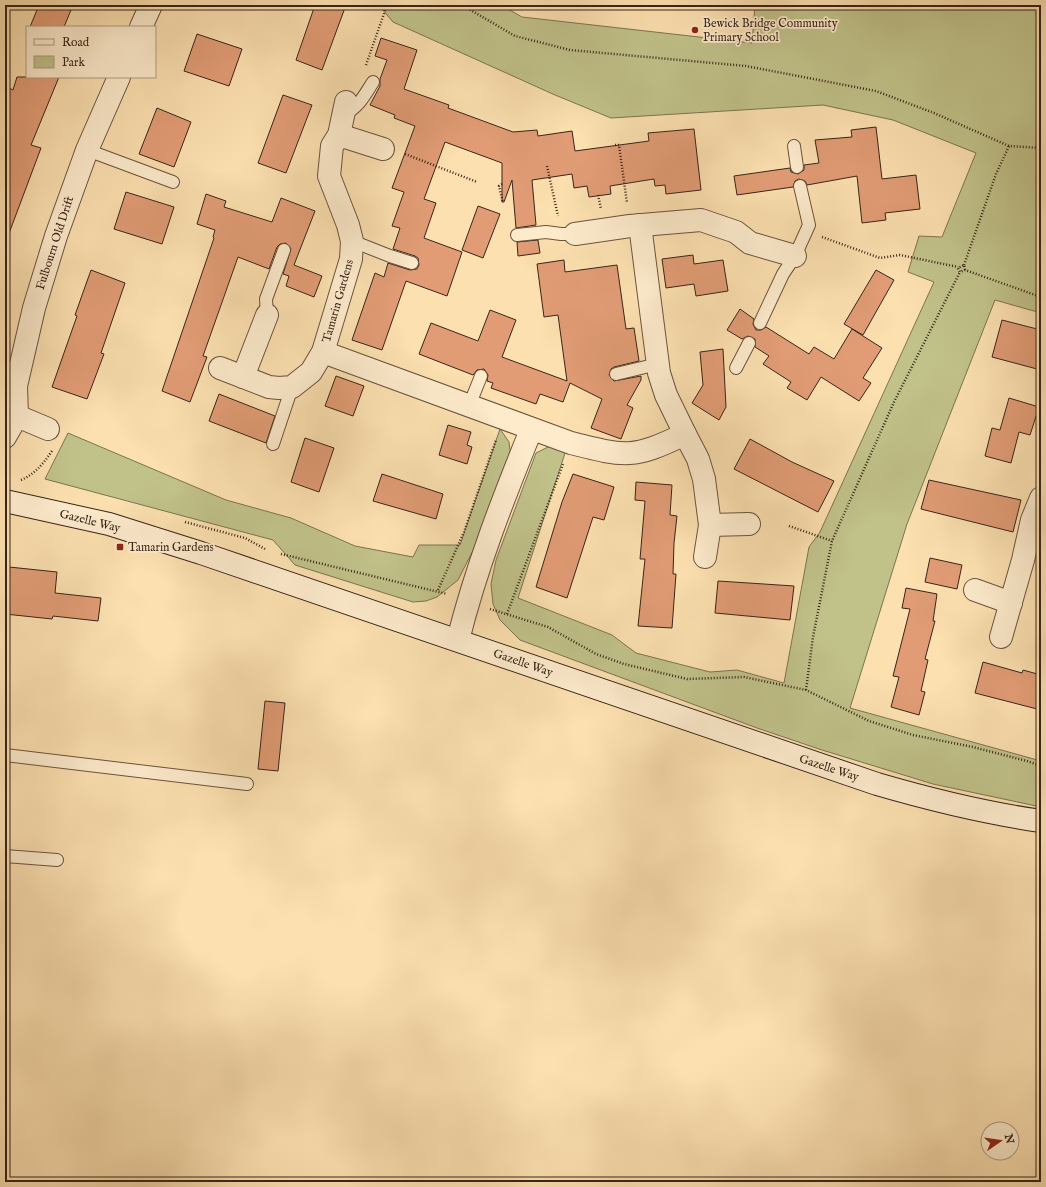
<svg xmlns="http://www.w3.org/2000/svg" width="1046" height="1187" viewBox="0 0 1046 1187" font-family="'IM FELL English',serif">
	<rect width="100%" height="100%" fill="#fce0b0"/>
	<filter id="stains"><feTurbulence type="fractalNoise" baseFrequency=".005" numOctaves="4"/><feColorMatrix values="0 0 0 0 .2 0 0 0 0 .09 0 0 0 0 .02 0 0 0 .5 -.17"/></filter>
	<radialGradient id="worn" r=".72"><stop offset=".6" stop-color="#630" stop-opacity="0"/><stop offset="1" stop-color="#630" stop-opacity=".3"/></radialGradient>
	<!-- green -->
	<g fill="#c1c28a" stroke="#7d7352">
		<polygon points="376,5 501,5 522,17 752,43 755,5 1041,5 1041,313 995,300 907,524 850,708 1041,761 1041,807 933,784 822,750 757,728 520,640 500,620 493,604 491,584 496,560 536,453 550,446 567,447 518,598 612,635 636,653 710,672 737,670 784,683 809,547 820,532 934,282 908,272 919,236 942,237 976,153 893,120 823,105 611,118 555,95 393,22 381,8"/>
		<polygon points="500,429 509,442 511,458 487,523 458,580 437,597 426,601 413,602 295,565 273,540 45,479 68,433 226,500 291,518 355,546 413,557 419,545 460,545"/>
	</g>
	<!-- building -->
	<g fill="#e19c75" stroke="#392419">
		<polygon points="39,5 73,5 64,27 30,27"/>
		<polygon points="315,5 346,5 322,70 296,60"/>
		<polygon points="197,34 242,49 229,86 184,71"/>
		<polygon points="381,38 417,50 404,89 449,105 448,108 513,132 537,130 538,136 572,131 575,151 649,141 648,133 694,129 701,190 666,194 665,185 655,186 654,179 610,186 611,194 589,197 587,186 574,188 572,174 532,180 536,225 516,228 512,180 504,202 502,202 502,163 445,142 424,199 436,203 424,238 462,252 447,296 406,281 382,350 352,340 375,273 384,277 388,263 410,270 417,269 419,265 418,258 415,256 393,249 400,228 392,226 404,192 392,188 415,126 394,118 395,115 370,105 380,86 380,79 387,60 375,56"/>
		<polygon points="17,77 59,77 31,145 41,148 8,236 5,236 5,86 13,90"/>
		<polygon points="283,95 312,105 286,173 258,163"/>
		<polygon points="157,108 191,122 174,167 139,154"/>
		<polygon points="876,127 882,179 916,175 920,209 885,213 886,220 862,223 857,176 807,185 805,181 799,179 795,181 793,187 737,195 734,176 790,168 791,172 798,174 804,170 804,165 819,163 815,140 852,137 851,130"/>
		<polygon points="126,192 174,207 162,244 114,229"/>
		<polygon points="206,194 226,201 224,207 272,222 281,198 315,211 294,265 322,276 314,297 286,286 289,276 283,274 291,249 286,243 280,244 277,247 269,269 238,257 203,356 207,357 190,402 162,391 214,238 213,237 215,230 197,224"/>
		<polygon points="478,206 500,214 483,258 462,250"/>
		<polygon points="538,240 540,253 518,256 517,242"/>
		<polygon points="693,255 694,264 723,260 728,291 696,296 694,284 666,288 662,259"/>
		<polygon points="564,260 565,272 617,265 626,329 634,328 639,361 614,367 611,369 609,375 614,381 641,376 641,380 627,405 633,408 621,439 591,428 602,399 570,383 563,402 540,394 536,404 491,388 493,383 487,381 488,375 484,369 477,370 473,375 419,354 431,323 478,341 490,310 516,320 502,357 567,381 558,315 544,317 537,264"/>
		<polygon points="91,270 125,283 101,353 104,354 87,399 52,387 77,316 75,315"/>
		<polygon points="876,270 894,280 863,335 844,324"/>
		<polygon points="740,309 754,319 753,324 756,330 761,330 766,327 809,354 814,347 834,359 852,329 882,348 863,378 871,383 859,401 821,377 807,400 787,388 791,382 763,364 769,356 755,347 755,339 748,336 742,339 727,330"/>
		<polygon points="1002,320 1041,330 1041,355 1037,369 992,357"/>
		<polygon points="723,349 726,407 719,420 692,403 703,385 700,352"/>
		<polygon points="336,376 364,386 353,416 325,406"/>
		<polygon points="219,394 275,416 266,443 209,421"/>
		<polygon points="1009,398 1039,407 1030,435 1019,432 1011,463 985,456 992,428 1000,430"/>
		<polygon points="448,425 471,432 467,445 472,447 467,464 439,455"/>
		<polygon points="305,438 334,448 319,492 291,482"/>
		<polygon points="750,439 792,462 834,481 818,512 734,469"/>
		<polygon points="382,474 443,494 436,519 373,501"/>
		<polygon points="573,474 614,487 604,520 593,517 567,598 536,587 562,502"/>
		<polygon points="929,480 1021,500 1013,532 921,509"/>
		<polygon points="636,482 672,485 670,515 677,516 674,543 673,574 676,574 672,628 638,626 645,559 640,559 645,501 635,500"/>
		<polygon points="930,558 962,565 957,589 925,582"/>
		<polygon points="9,567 57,572 55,593 101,598 98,621 53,616 52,619 5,614"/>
		<polygon points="718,581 794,586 790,620 715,613"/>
		<polygon points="906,588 937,594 933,621 935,621 925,659 928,660 921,691 925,692 919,715 891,707 899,677 893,676 910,609 902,608"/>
		<polygon points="983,662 1022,673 1023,670 1041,675 1041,710 975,693"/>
		<polygon points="265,701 285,703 278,771 258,769"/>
	</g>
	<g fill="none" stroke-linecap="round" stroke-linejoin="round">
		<defs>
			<g id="lane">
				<path d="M 343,115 C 359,107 364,96 373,82"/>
				<polyline points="794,146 797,167"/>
				<polyline points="87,150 173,182"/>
				<polyline points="517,235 546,232 561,234 575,234"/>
				<polyline points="352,241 390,256 412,263"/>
				<polyline points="267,315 266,299 284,250"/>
				<polyline points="760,323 783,274 795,256 809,225 800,186"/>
				<polyline points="736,368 749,343"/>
				<polyline points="616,374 658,364"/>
				<polyline points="469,406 481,376"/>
				<polyline points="273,444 292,387"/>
				<polyline points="5,755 247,784"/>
				<polyline points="5,856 57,860"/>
			</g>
			<g id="street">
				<polyline points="141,27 151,5"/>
				<polyline points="339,135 383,149"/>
				<polyline points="575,234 630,226 701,220 736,232 750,243 795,256"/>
				<path d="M 323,352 L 571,443 C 626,457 633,459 685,434 L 666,395 L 659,373 L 640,225"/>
				<polyline points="220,368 269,387 279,388 292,387 311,372 323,352 351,259 352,241 348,225 329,176 332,146 339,135 346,102"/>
				<polyline points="243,377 267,315"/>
				<polyline points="17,416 48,429"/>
				<polyline points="685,434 698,459 704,479 710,525 705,557"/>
				<polyline points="5,437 17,416 16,386 34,308 56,236 87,150 119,77"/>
				<polyline points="710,525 749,524"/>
				<polyline points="975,590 1011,603"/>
				<polyline points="1001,637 1023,560 1032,520 1041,498"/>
				<path d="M 458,640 C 476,568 503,499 531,430"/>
			</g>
			<path id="secondary" d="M 5,501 L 109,524 L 201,553 L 877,784 C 932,800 985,813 1041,821"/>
		</defs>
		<!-- lane casing -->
		<use href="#lane" stroke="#6a533f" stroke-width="14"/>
		<!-- street casing -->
		<use href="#street" stroke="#6a533f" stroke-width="24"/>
		<!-- secondary casing -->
		<use href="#secondary" stroke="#392419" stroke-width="24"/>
		<!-- path -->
		<g stroke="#392419" stroke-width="2.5" stroke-dasharray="1 2" stroke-linecap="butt">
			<polyline points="462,5 515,36 570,50 746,66 876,91 934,113 1009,146 1041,148"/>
			<polyline points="366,65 387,5"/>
			<polyline points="615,145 619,145 627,203"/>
			<polyline points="405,154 477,182"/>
			<polyline points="547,166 558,216"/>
			<polyline points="502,184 499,186 503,203"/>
			<polyline points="598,195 601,209"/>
			<polyline points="822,237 880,258 900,255 958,267"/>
			<polyline points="964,265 996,174 1009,146"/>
			<polyline points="965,270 964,265 958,268 960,272 965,270 1041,297"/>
			<path d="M 21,480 C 35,474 43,464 52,451"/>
			<polyline points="185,522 245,538 265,549"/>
			<polyline points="789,526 832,541"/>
			<polyline points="281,554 447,594"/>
			<polyline points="438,590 464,532 496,440"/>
			<polyline points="490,609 548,627 596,654 624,664 687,679 744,677 806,690 869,721 913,735 973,747 1027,761 1041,766"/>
			<polyline points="507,614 563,464"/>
			<polyline points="806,690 813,637 832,541 894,402 960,272"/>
		</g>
		<!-- lane -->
		<use href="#lane" stroke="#fdebcc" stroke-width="12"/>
		<!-- street -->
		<use href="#street" stroke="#fdebcc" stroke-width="22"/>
		<!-- secondary -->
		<use href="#secondary" stroke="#fdebcc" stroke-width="22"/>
	</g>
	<!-- markers -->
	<g fill="#8f2418" stroke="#fdebcc" stroke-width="1.5">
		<circle cx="695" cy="30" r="4"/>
		<rect x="116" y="543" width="8" height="8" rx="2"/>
	</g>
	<g text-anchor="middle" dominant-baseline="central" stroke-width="3.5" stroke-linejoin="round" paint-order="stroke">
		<!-- poi labels -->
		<g font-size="12" fill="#392419" stroke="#fdebcc" text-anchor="start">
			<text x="703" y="23">Bewick Bridge Community<tspan x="703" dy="14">Primary School</tspan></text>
			<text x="128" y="547">Tamarin Gardens</text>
		</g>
		<!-- street labels -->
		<g font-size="12" fill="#392419" stroke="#fdebcc">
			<text transform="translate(55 243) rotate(-72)">Fulbourn Old Drift</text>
			<text transform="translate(338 301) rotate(-74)">Tamarin Gardens</text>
			<text transform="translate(90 521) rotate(14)">Gazelle Way</text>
			<text transform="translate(523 663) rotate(19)">Gazelle Way</text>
			<text transform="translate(829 768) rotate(18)">Gazelle Way</text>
		</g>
	</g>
	<!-- margin -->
	<rect width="1046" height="1187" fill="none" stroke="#fce0b0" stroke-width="20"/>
	<rect x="6" y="6" width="1034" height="1175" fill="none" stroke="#392419" stroke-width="2"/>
	<rect x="10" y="10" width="1026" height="1167" fill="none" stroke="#392419"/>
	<!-- legend -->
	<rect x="26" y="26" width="130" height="52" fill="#fdebcc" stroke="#af9b84"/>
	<rect x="34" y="39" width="20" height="6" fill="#fdebcc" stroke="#af9b84"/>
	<text x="62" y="46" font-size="12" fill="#392419">Road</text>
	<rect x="34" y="56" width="20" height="12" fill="#c1c28a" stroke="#af9b84"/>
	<text x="62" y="66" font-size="12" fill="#392419">Park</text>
	<!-- north arrow -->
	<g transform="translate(1000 1141) rotate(77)"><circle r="19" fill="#fdebcc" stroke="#af9b84"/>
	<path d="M0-3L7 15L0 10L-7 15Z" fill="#8f2418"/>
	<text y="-6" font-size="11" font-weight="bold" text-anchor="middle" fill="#392419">N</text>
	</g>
	<rect width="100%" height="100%" filter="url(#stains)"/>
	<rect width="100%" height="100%" fill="url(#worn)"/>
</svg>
